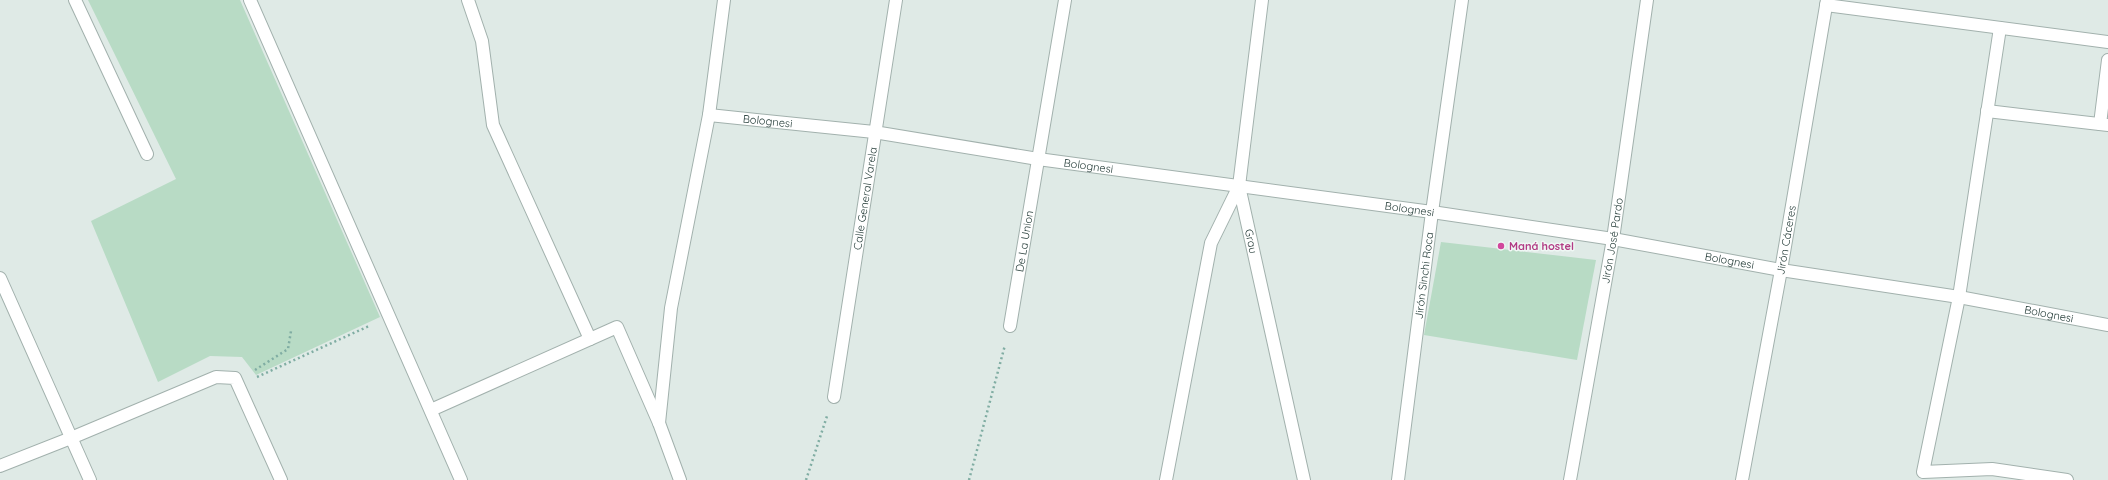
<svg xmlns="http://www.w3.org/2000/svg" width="2108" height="480" viewBox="0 0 2108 480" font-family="Quicksand,sans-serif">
	<rect width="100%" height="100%" fill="#dfeae6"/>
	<!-- green -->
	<g fill="#b8dbc5">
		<polygon points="88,0 240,0 380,317 256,375 242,357 210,356 158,382 91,221 176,179"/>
		<polygon points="1441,242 1596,260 1577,360 1424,335"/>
	</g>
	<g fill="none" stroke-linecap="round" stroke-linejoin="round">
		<defs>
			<g id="minor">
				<polyline points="75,0 147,154"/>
				<polyline points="250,0 461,480"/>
				<polyline points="468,0 482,41 493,125 590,339"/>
				<polyline points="1826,5 2108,42"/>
				<polyline points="2000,28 1959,297 1923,472 1992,469 2067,480"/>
				<polyline points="1987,111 2108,125"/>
				<path id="s1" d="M 709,115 L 874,132 L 1038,159 L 1432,212 L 1613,239 L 1781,270 L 1959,297 L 2108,325"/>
				<polyline points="2100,124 2108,60"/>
				<polyline points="0,278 90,480"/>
				<path id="s2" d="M 1010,326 L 1065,0"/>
				<path id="s3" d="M 834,397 L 896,0"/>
				<polyline points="431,410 617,327 659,423 680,480"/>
				<polyline points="659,423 671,308 709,115 724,0"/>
				<polyline points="0,466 71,438 216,377 235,378 281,480"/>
				<polyline points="1166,480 1211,243 1239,186"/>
				<path id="s4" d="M 1398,480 L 1432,212 L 1462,0"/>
				<path id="s5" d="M 1570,480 L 1613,239 L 1647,0"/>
				<path id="s6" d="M 1742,480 L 1781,270 L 1827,0"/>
			</g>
			<g id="tertiary">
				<path id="s7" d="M 1262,0 L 1239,186 L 1304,480"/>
			</g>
		</defs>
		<!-- minor casing -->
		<use href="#minor" stroke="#a2b1ad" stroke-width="14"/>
		<!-- tertiary casing -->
		<use href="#tertiary" stroke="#a2b1ad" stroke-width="14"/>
		<!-- path -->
		<g stroke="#80ada3" stroke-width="2.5" stroke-dasharray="2 3" stroke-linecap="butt">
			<polyline points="255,370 288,349 291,331"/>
			<polyline points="257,377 369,326"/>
			<polyline points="806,480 827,416"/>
			<polyline points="969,480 1005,345"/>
		</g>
		<!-- minor -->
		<use href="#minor" stroke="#fff" stroke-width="12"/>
		<!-- tertiary -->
		<use href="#tertiary" stroke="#fff" stroke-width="12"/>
	</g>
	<!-- markers -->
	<circle fill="#d1479c" stroke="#eff7f4" stroke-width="1.5" cx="1501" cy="246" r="4"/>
	<g text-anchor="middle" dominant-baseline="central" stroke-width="3" stroke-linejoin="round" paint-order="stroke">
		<!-- street labels -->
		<g font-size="11" fill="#213935" stroke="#eff7f4">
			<text stroke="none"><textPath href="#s1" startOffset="59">Bolognesi</textPath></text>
			<text stroke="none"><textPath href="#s1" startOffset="383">Bolognesi</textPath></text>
			<text stroke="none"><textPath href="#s3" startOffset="201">Calle General Varela</textPath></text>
			<text stroke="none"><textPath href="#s1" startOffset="707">Bolognesi</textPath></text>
			<text stroke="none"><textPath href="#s6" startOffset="244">Jirón Cáceres</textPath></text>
			<text stroke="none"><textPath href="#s5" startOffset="243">Jirón José Pardo</textPath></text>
			<text stroke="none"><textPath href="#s2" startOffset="86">De La Union</textPath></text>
			<text stroke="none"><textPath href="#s7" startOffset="244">Grau</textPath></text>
			<text stroke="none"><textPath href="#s1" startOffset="1031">Bolognesi</textPath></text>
			<text stroke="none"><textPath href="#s4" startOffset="206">Jirón Sinchi Roca</textPath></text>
			<text stroke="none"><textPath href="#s1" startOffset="1355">Bolognesi</textPath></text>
		</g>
		<!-- hotel labels -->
		<g font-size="11" font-weight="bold" fill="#b23c85" stroke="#eff7f4" text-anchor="start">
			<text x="1509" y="246">Maná hostel</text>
		</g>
	</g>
</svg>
